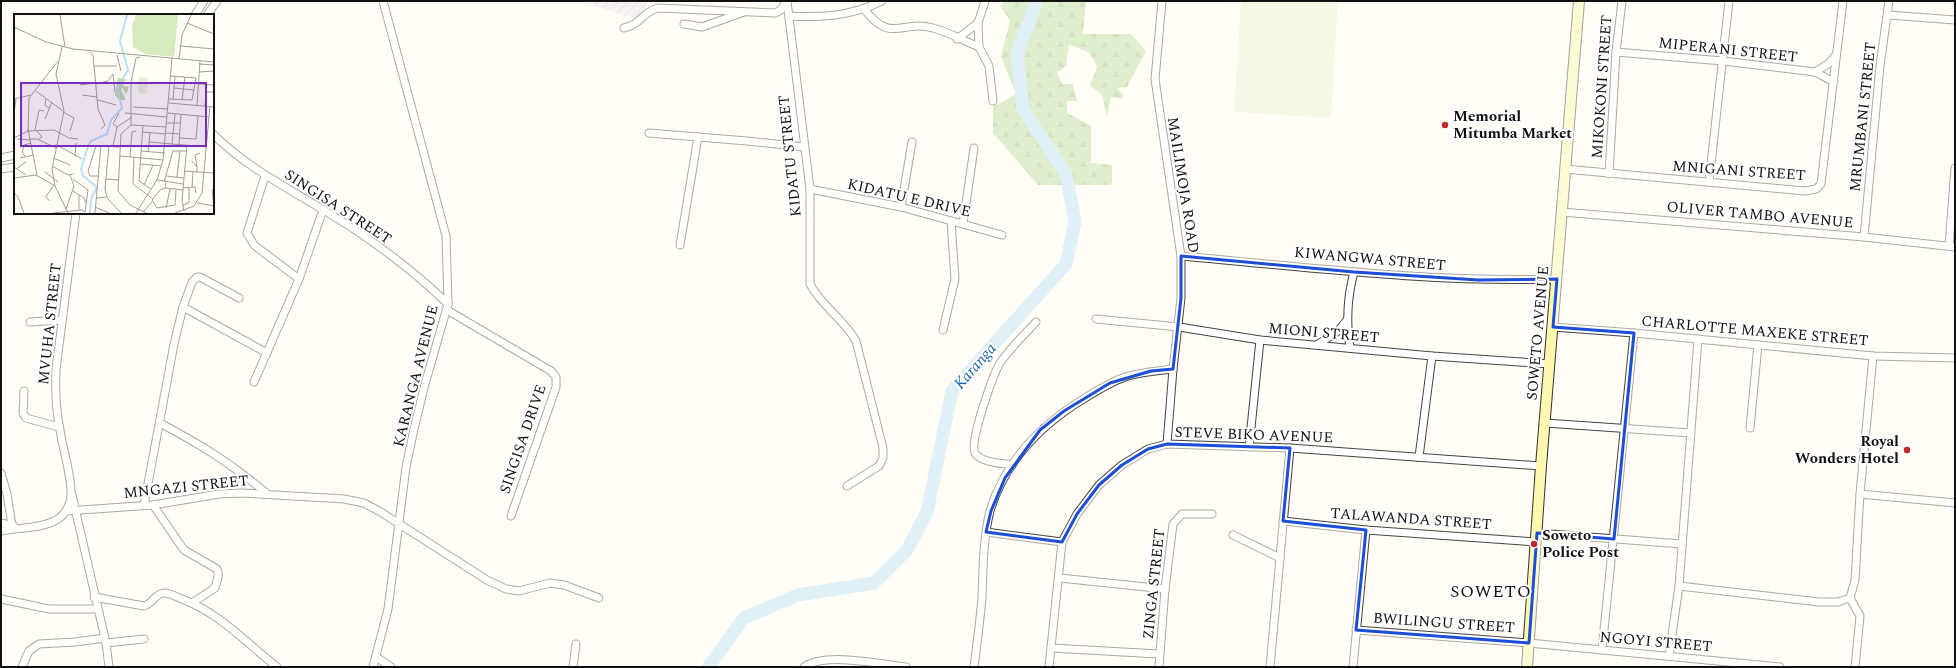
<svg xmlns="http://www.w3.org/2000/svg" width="1956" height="668" viewBox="0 0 1956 668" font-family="Spectral,serif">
	<defs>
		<pattern id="industrial-furrows" width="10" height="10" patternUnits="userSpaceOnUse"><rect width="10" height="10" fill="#eee6ef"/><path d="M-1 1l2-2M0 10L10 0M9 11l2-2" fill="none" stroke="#cbc4cc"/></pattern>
		<pattern id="forest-firs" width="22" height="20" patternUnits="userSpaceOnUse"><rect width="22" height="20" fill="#b9dc9c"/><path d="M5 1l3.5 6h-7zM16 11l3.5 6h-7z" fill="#9ebc85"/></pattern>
	</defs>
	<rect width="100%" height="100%" fill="#fffdf5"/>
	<!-- industrial -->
	<polygon fill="url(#industrial-furrows)" points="580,1 648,1 639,20"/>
	<!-- forest -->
	<polygon fill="url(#forest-firs)" points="1005,1 1086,1 1083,34 1131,34 1146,51 1127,87 1117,88 1124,95 1121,99 1111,97 1107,117 1102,95 1090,85 1097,67 1090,53 1069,44 1066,66 1057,73 1062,84 1073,84 1077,101 1067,101 1067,113 1091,126 1091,163 1112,165 1112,185 1038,185 993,133 993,107 1016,94 1001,57 1010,20 1000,6"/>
	<!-- pitch -->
	<polygon fill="#e6f2cf" points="1241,1 1338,1 1331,118 1234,112"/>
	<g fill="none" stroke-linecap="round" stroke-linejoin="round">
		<!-- river -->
		<polyline stroke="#b9e0f7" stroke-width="13" points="708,667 744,618 798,595 874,583 907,550 927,512 952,391 1066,264 1075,222 1066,174 1023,109 1017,53 1037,1"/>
		<defs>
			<g id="street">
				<path d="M 787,1 L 810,189 L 810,284 C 821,306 844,319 856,341 L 883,448 L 883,458 L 879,466 L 847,486"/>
				<polyline points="985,1 978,23 979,47 989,66 993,101"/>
				<polyline points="1162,1 1155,79 1181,256 1181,298 1173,369 1167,444"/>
				<path d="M 864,9 C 892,45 901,19 933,28 C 949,32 964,41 979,47"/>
				<polyline points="195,15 204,1"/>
				<polyline points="207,15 217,1"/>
				<polyline points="1888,15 1955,20"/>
				<path d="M 789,16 C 822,18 851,16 882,1"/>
				<polyline points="684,24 702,27 744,12"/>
				<path d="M 624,28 C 642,24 642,12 658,8 L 775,13 L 781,10 L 786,1"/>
				<polyline points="957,39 978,23"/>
				<polyline points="1616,52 1723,61 1815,72 1834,82"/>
				<polyline points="1815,72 1828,64 1836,55"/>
				<polyline points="649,133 747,141 804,147"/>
				<path d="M 213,134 C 245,166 284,186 322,209 C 367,236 411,268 448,304"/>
				<polyline points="1,158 15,155"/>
				<polyline points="1,169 15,167"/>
				<polyline points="1565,169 1805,191 1816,189 1821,184 1843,1"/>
				<polyline points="1609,174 1616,52 1622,1"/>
				<polyline points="265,176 247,233 254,245 299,279"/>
				<polyline points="1709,182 1729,1"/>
				<polyline points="810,189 901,207 1002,235"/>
				<polyline points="901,207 912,142"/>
				<polyline points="1562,212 1864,237 1955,247"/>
				<polyline points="963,224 974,148"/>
				<polyline points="1864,237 1880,66 1889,1"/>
				<polyline points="680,245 698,137"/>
				<polyline points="1949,246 1955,168"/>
				<path d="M 1181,256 C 1306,267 1432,283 1557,279"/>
				<polyline points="183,307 267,353"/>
				<polyline points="447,310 551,371 556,377 556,387 511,516"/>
				<polyline points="1096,319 1179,327 1260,340 1432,356 1550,364"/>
				<polyline points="30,322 62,320"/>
				<polyline points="1553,327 1634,333 1873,356 1955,358"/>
				<polyline points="943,330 955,279 951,221"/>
				<polyline points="1317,345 1338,331 1347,320"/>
				<path d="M 1350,348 C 1346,322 1347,298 1354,272"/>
				<polyline points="254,382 299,279 323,210"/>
				<polyline points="24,391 23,413 26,418 59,427"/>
				<path d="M 160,423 C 201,445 231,463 266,493"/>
				<polyline points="1545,423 1691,433"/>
				<polyline points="1750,428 1758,345"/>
				<polyline points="1249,447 1260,340"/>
				<polyline points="1419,457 1432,356"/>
				<path d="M 1012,465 C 1002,463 981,463 975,453 C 969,442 993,375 1000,363 C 1010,348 1024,335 1036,322"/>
				<polyline points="1,473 7,494 12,525"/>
				<polyline points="1860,494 1955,503"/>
				<polyline points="72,495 106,643 109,667"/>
				<polyline points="144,505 174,344 183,307 192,282 197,277 200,277 239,298"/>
				<path d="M 153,505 L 184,550 L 217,569 C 220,575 217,581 215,588 L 192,603"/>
				<polyline points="66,511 153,505 219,494 242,493 344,499 364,503 379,511 487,580 506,589 519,591 550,583 564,585 599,598"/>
				<polyline points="1283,521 1366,530 1536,542"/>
				<polyline points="1,523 14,526"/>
				<path d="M 1,531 C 17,528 45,528 58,519 C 67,513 72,501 71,490 C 70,470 63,450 60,430 C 56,410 55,390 56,369 L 76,213"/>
				<polyline points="986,532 1062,542"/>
				<polyline points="1537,533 1682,544"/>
				<polyline points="1233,535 1280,558"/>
				<polyline points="1060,578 1165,589"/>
				<polyline points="1679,586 1819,602 1838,602 1850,598 1855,580 1860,494 1873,356"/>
				<path d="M 94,597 L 144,606 C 152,604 156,593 164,593 C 170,593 177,597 182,599 C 221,614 245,642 277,667"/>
				<polyline points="1850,598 1860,616 1855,667"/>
				<polyline points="1,599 49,609 97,609"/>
				<polyline points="1356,630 1529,643 1780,667"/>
				<polyline points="106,643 144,639"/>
				<polyline points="1051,648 1159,654"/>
				<polyline points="1602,650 1634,333"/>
				<polyline points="1669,656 1679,586 1698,339"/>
				<polyline points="376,657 391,667"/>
				<polyline points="22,667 29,651 39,644 75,642 105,638"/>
				<polyline points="373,667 388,609 406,467 414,429 425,384 448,304 446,236 383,1"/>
				<polyline points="573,667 576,644"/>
				<path d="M 804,667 C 825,652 880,664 906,667"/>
				<path d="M 974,667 C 977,644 980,621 982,598 C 983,569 983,539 990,511 C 1005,461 1042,424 1085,398 C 1098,390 1111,382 1125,377 C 1141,372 1157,371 1173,369"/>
				<polyline points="1049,667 1062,542 1077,514 1099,485 1122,465 1148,449 1167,444 1290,448 1541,466"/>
				<polyline points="1159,667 1165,589 1173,524 1182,514 1212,514"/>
				<polyline points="1270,667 1290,448"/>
				<polyline points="1353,667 1366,530"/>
			</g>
			<polyline id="secondary" points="1527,667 1541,466 1579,1"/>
		</defs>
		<!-- street casing -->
		<use href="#street" stroke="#444" stroke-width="9"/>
		<!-- secondary casing -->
		<use href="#secondary" stroke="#333" stroke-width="12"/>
		<!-- street -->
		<use href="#street" stroke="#fff" stroke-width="7"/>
		<!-- secondary -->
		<use href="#secondary" stroke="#fff6b0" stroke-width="10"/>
	</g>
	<!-- marked area -->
	<path d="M0 0H1956V668H0ZM 1181,256 L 1354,272 L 1478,280 L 1557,279 L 1553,327 L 1634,333 L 1614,539 L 1537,533 L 1529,643 L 1356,630 L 1366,530 L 1283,521 L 1290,448 L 1167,444 L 1148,449 L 1122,465 L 1099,485 L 1077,514 L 1062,542 L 986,532 L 991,511 L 1005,478 L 1040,430 L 1064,411 L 1110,383 L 1151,371 L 1173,369 L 1181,298 Z" fill="#fffdf5" fill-opacity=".55" fill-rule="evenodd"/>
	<path fill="none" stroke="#1d4ed8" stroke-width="3" stroke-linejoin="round" d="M 1181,256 L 1354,272 L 1478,280 L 1557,279 L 1553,327 L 1634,333 L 1614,539 L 1537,533 L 1529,643 L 1356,630 L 1366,530 L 1283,521 L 1290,448 L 1167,444 L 1148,449 L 1122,465 L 1099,485 L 1077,514 L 1062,542 L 986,532 L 991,511 L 1005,478 L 1040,430 L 1064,411 L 1110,383 L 1151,371 L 1173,369 L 1181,298 Z"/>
	<!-- markers -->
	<g fill="#c4262e" stroke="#fff" stroke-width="1.5">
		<circle cx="1445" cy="125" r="4"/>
		<circle cx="1907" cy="450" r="4"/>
		<circle cx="1534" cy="544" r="4"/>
	</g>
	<g text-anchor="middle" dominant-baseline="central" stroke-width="4" stroke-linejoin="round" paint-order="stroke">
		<!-- street labels -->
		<g font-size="15" fill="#111" stroke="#fff">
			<text transform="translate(1728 50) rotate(6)">MIPERANI STREET</text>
			<text transform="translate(1602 87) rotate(-86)">MIKOKONI STREET</text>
			<text transform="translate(1863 117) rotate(-84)">MRUMBANI STREET</text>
			<text transform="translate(790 156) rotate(-96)">KIDATU STREET</text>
			<text transform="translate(1739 171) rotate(4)">MNIGANI STREET</text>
			<text transform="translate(1183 185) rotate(81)">MAILIMOJA ROAD</text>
			<text transform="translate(909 198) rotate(13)">KIDATU E DRIVE</text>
			<text transform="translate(338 207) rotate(33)">SINGISA STREET</text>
			<text transform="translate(1760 215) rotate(5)">OLIVER TAMBO AVENUE</text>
			<text transform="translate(1370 259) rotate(5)">KIWANGWA STREET</text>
			<text transform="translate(50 324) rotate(-84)">MVUHA STREET</text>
			<text transform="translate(1755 331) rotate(5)">CHARLOTTE MAXEKE STREET</text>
			<text transform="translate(1324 333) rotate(5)">MIONI STREET</text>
			<text transform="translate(1538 333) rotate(-85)">SOWETO AVENUE</text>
			<text transform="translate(416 376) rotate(-76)">KARANGA AVENUE</text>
			<text transform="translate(1254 435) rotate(2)">STEVE BIKO AVENUE</text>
			<text transform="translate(523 439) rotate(-71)">SINGISA DRIVE</text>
			<text transform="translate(186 487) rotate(-6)">MNGAZI STREET</text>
			<text transform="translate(1411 519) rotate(4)">TALAWANDA STREET</text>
			<text transform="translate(1154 584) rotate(-84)">ZINGA STREET</text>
			<text transform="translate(1444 623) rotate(4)">BWILINGU STREET</text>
			<text transform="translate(1656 642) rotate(5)">NGOYI STREET</text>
		</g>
		<!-- poi labels -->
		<g font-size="15" font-weight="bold" fill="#111" stroke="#fff" text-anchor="start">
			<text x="1453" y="116">Memorial<tspan x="1453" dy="17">Mitumba Market</tspan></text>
			<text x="1899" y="441" text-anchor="end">Royal<tspan x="1899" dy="17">Wonders Hotel</tspan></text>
			<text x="1542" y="535">Soweto<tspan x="1542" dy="17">Police Post</tspan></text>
		</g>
		<!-- water labels -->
		<g font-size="16" font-style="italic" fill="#1768a6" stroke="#fff">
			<text transform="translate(975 366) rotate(-49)">Karanga</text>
		</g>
		<!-- quarter labels -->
		<g font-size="17" letter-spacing="1" fill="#111" stroke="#fff">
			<text x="1491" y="592">SOWETO</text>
		</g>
	</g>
	<!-- overview -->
	<g transform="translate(14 14)">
		<rect width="200" height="200" fill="#fffdf5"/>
		<path d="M 122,1 L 164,1 L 160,43 L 131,40 L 119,33 L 118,12 Z" fill="#d5ebbd"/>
		<path d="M 104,64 L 114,66 L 110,67 L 109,72 L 115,73 L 113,78 L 112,80 L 108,73 L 107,76 L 112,86 L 105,86 L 101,81 Z" fill="#b9dc9c"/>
		<path d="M 125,63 L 134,64 L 133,80 L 124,79 Z" fill="#e6f2cf"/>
		<path fill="none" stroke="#b9e0f7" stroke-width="2" d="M 76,199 L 77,185 L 83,173 L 69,162 L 67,155 L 74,132 L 77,127 L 93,120 L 97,106 L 108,94 L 103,74 L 114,56 L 106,27 L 113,1"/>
		<path fill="none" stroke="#a09f9a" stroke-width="1" d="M 46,1 L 51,33M 173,9 L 200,20M 0,13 L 32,28 L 59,35 L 200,48M 167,32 L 200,35M 48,33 L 42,60 L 50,97 L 38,155 L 41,172 L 54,199M 76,38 L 79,41 L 84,95 L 91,111 L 87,115M 103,41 L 107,57M 165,45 L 168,21 L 177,1M 185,50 L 200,51M 80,52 L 103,52M 185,58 L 200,57M 157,62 L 182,64M 82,70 L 94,67 L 99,60 L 101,78M 185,70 L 200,71M 66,71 L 81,69M 160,74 L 180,76M 22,77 L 49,97M 68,81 L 83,83M 0,85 L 17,81M 32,85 L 31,91 L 36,95M 155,85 L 178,86 L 182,64M 159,85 L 161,63M 84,86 L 102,91M 168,86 L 171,63M 155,89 L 200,93M 183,91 L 186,47M 191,92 L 192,78 L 200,78M 119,93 L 154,95M 49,98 L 60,104 L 56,117M 0,99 L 2,85M 111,99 L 153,103M 154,99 L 195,103M 31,105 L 38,88M 153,109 L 166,109M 117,111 L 117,68 L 122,44 L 126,43M 129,111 L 125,167 L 137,175M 103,113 L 99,110 L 105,99M 14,115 L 23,161M 21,116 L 25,96 L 30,97M 22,116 L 28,123 L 25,125M 14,117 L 40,116 L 55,124 L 64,125M 128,118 L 152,120M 152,119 L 166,120M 0,124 L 14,117 L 15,84 L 44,47M 166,124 L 182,125 L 184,102M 3,125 L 17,126M 16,125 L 23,125 L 42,134M 135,128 L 193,133M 158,130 L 161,100M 165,130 L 167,101M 43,131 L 68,145M 99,132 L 103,113 L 118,103M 127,137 L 151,139M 134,138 L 136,119M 11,142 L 8,138 L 10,131 L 17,129M 61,142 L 62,129M 106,142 L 149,146M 116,143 L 118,118 L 122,117M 120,143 L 119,170 L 139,185M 6,144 L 20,141M 39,144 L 56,151M 178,147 L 183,153 L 183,159M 126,150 L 148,152M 38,152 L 54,161 L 59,160M 0,153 L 12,161M 183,153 L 181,141 L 186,139M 2,155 L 12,148M 170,157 L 200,159M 31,158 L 44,168M 84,162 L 76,162 L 74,157 L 82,132 L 106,133M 152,162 L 170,164M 163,163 L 166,137M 0,164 L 22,161 L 41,172M 59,165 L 74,176 L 71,198M 92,165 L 104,166M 143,166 L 169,170M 150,168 L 159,137 L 172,137M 152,168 L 151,174 L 146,176 L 138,186 L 143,194 L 161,191 L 162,176M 130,171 L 139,151M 178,173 L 179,158M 151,174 L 169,176M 169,174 L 181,173 L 182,179M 198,175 L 200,193M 59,177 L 70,184 L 72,189M 0,179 L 4,183 L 10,199M 65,181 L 65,196M 82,184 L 93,183 L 91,175 L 95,132M 93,184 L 107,199M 36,187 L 32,183 L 39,172M 183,189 L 200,192M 168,191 L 175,189 L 175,174M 81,193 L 95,199M 152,194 L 156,175M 52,195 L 60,172 L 56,161M 170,197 L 168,186 L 173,131M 129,198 L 138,188M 39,199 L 68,196 L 71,198M 81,199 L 87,131M 122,199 L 143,166 L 149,146 L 158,44M 132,199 L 116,191 L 104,177 L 107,120 L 117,111 L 152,113M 161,199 L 180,192 L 188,179 L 196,92"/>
		<path fill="#7b2cbf" fill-opacity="0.15" stroke="#7b2cbf" stroke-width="2" d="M 7,69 L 192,69 L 192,132 L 7,132 Z"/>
		<rect width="200" height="200" fill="none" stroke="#111" stroke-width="2"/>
	</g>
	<!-- border -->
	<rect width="1956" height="668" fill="none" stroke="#111111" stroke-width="4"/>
</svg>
